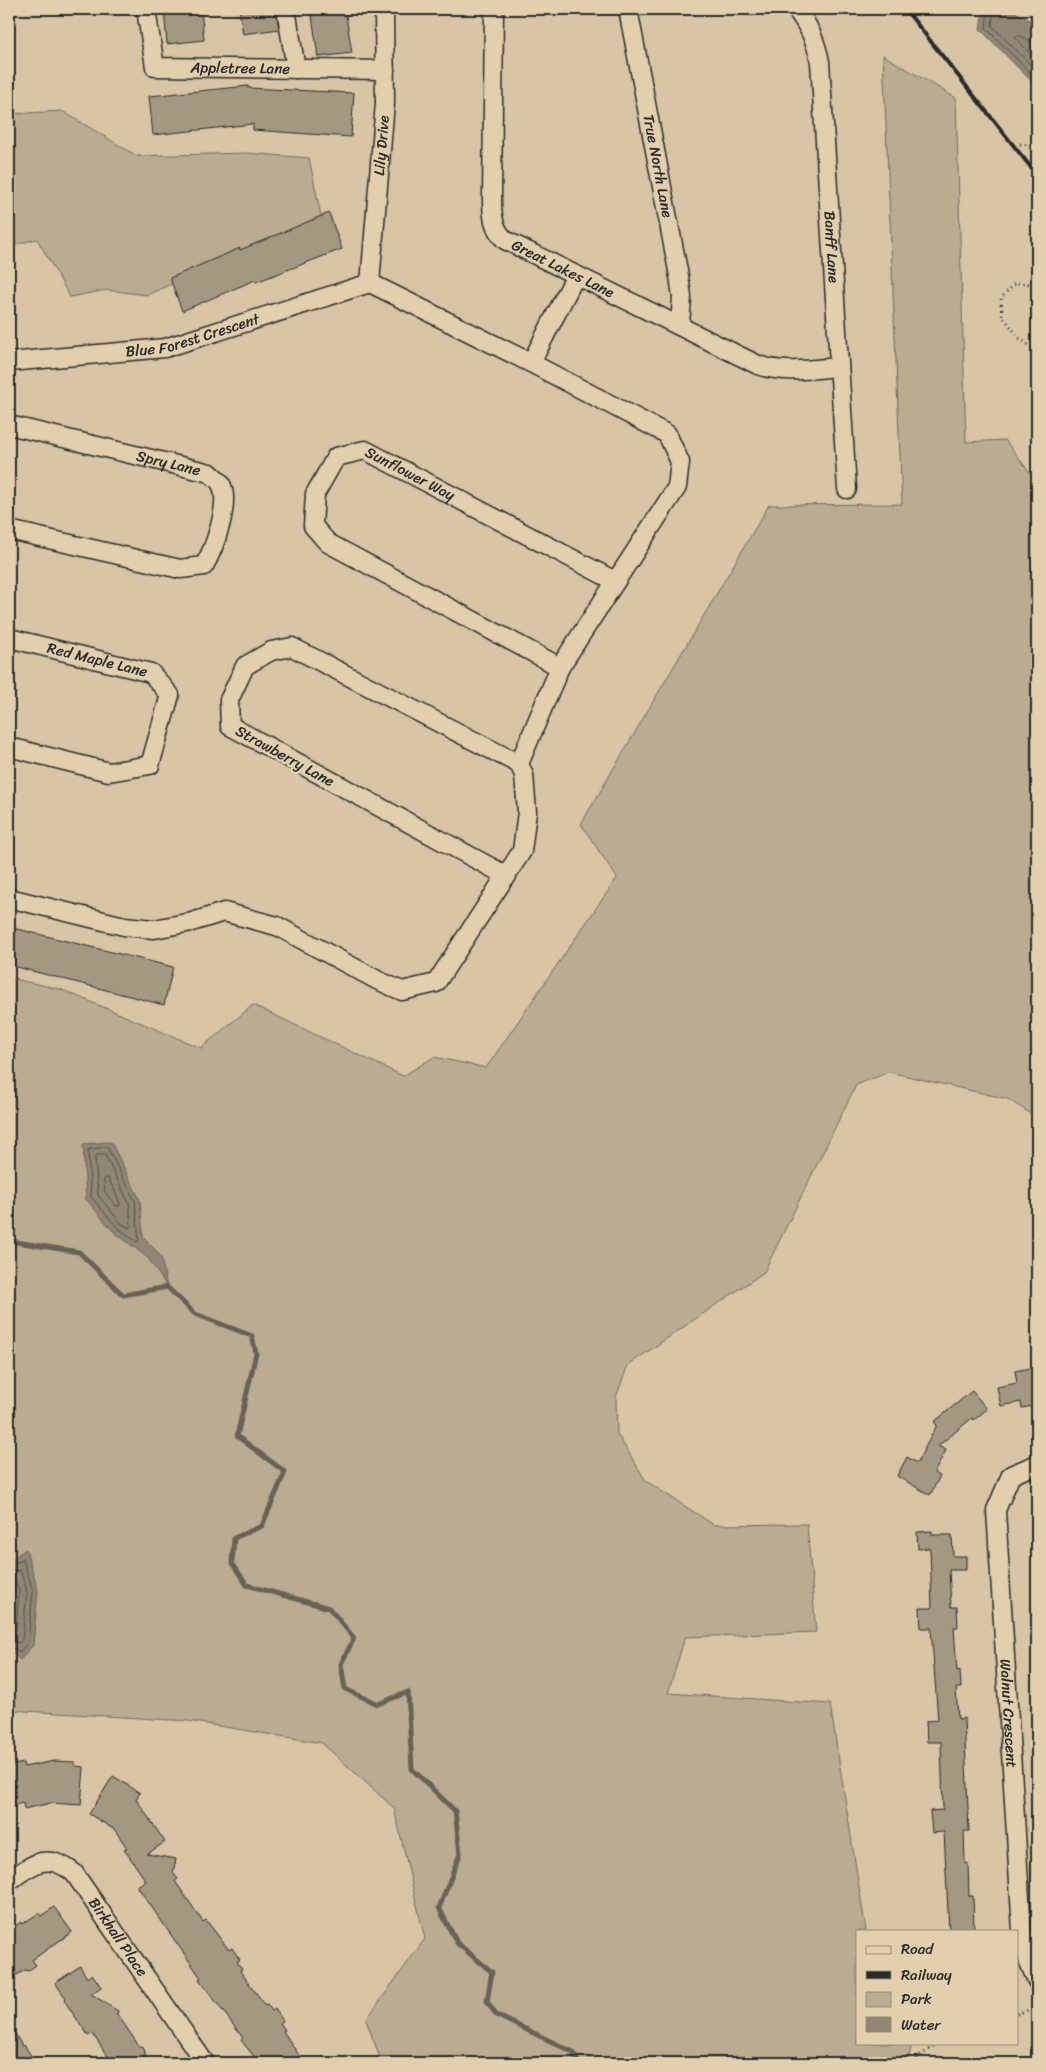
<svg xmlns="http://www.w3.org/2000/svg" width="1046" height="2072" viewBox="0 0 1046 2072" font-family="Sriracha,sans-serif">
	<rect width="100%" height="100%" fill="#d7c5a5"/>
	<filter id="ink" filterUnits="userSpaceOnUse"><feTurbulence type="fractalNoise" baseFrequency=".02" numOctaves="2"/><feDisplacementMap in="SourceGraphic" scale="10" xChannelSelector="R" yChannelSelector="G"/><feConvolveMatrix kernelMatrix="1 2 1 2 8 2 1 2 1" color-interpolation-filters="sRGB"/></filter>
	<g filter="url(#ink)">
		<!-- green -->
		<g fill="#baab91" stroke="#726b5e">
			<polygon points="883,55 956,98 966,442 1005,440 1037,482 1037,1118 1008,1099 889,1072 856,1085 764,1272 628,1365 616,1397 617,1434 646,1481 714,1525 807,1524 816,1632 685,1637 668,1693 830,1704 866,1931 857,1931 857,2043 912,2043 908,2061 913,2063 382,2063 366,2020 425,1939 394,1808 322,1743 188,1721 9,1710 9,978 60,989 201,1048 253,1005 403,1076 434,1057 486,1068 617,878 581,824 769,505 902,504"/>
			<polygon points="62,111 137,156 247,153 309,158 321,216 147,295 107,290 70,297 37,239 9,246 9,114"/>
		</g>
		<!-- water -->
		<g fill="#908673" stroke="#686256">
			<polygon points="983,9 1009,9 1037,24 1037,87 980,29"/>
			<polygon points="111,1142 140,1200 143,1236 161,1257 167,1287 148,1258 113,1231 86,1199 83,1144"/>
			<polygon points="26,1549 38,1590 33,1645 20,1660 9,1649 9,1561"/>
		</g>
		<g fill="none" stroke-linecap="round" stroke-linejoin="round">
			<!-- shore -->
			<g stroke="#534f48" stroke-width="1">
				<polyline points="988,9 986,28 1037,80"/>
				<polyline points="994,9 992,26 1037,71"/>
				<polyline points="1037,41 1029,40 1018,35 1015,37 1037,61"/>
				<polygon points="107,1147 135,1201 139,1240 137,1242 117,1227 91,1197 88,1150"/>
				<polygon points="97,1155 105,1155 129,1203 131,1225 129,1228 121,1223 98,1195 95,1157"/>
				<polygon points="106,1178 109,1179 120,1203 119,1206 116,1206 105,1192 104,1181"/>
				<polyline points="9,1565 23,1560 33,1591 28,1642 20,1652 9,1646"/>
				<polyline points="9,1571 20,1570 27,1592 22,1640 19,1643 9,1639"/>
				<polyline points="9,1579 15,1579 19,1592 16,1630 9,1632"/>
			</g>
			<!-- stream -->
			<polyline stroke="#686256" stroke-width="5" points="9,1237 16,1242 79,1252 123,1295 167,1287 195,1314 252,1336 256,1353 237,1436 285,1472 262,1526 234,1538 232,1563 247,1585 329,1608 354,1638 341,1664 345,1689 378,1704 408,1692 412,1769 455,1811 460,1854 439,1908 457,1943 492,1972 487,2001 496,2015 573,2052 579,2063"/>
		</g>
		<!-- building -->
		<g fill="#a49881" stroke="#2b2b2b">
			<polygon points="164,9 201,9 204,40 167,44"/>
			<polygon points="239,9 276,9 279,29 243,34"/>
			<polygon points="311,9 345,9 352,53 318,57"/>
			<polygon points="248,86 248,88 354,93 351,137 253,130 253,124 153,135 149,96"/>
			<polygon points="329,213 342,249 256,282 255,280 182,311 170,278 240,248 240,250"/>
			<polygon points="9,927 173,967 164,1005 9,965"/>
			<polygon points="1036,1367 1037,1405 1022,1408 1021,1402 1001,1406 997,1387 1017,1383 1015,1371"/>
			<polygon points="972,1391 987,1409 974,1420 972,1418 938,1446 946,1450 934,1473 940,1476 930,1495 897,1476 907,1457 917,1463 937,1425 934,1422"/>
			<polygon points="932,1531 932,1535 952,1535 953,1556 966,1556 966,1570 949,1570 951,1607 957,1607 958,1627 954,1627 957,1671 960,1670 961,1688 956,1688 958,1719 964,1718 969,1831 964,1831 965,1864 968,1863 969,1896 973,1896 974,1931 949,1931 944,1832 932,1833 930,1811 943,1810 941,1742 927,1742 926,1721 938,1720 931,1628 921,1628 920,1608 932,1608 930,1548 918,1549 917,1532"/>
			<polygon points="54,1761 75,1762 75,1766 84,1767 81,1805 51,1803 24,1809 23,1803 9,1806 9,1766 23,1763 24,1767"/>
			<polygon points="113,1776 140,1793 136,1799 165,1842 147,1854 176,1859 173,1873 178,1879 175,1881 203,1922 206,1920 229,1950 232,1948 240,1960 237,1962 242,1969 240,1971 265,2005 267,2004 272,2011 275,2009 283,2021 280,2023 285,2030 283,2031 304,2063 259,2063 241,2040 243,2038 199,1979 201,1978 137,1886 146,1881 124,1849 127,1848 115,1830 89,1814"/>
			<polygon points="54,1907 72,1932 32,1960 36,1965 28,1971 25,1970 17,1975 15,1973 9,1977 9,1930 21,1922 22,1924 39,1913 41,1916"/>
			<polygon points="80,1966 87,1978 92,1974 101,1987 91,1994 118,2011 117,2014 139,2046 142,2046 145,2051 145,2063 112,2063 92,2033 88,2035 72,2012 64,2000 66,1998 55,1983"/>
			<polygon points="9,2023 22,2046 24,2045 36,2063 9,2063"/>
		</g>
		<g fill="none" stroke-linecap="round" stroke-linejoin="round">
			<defs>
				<g id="minor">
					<path id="s1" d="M 146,9 L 155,67 L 385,70"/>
					<polyline points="286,9 296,69"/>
					<path id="s2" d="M 494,9 L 492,199 C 492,215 493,228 505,240 L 758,365 C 784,374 812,369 839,367"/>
					<path id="s3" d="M 628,9 L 679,276 L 682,297 L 680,325"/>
					<path id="s4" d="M 796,9 C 809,26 816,41 820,62 L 847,489"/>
					<path id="s5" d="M 370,283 L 385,103 L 384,9"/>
					<path id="s6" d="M 9,362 L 165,348 L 370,283"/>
					<polyline points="531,363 576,275"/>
					<path id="s7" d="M 9,425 L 210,473 C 213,476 219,480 221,484 C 231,503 214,549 204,566 L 180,569 L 9,530"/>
					<path id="s8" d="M 9,638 L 151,673 L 170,695 L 150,765 L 109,772 L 9,747"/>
					<path id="s9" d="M 560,667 L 328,543 L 313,526 L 315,494 L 336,457 L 365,450 L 615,581"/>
					<polyline points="507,876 230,726 229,700 245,666 271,651 292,647 519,764"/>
					<polyline points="9,898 124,926 154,929 192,922 224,912 277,926 377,980 402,991 436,983 522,851 527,812 524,775 519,764 560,667 677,487 680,462 667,434 531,363 370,283"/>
					<path id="s10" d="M 1037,1464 L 1011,1475 L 996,1510 L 1022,1931 L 1028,1960 L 1037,1981"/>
					<path id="s11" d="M 9,1881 C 33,1864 47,1851 74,1873 L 205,2063"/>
				</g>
			</defs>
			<!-- minor casing -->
			<use href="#minor" stroke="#2b2b2b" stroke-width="21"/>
			<!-- path -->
			<g stroke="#2b2b2b" stroke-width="3" stroke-dasharray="1 4" stroke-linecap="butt">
				<polyline points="1020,144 1037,146"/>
				<polyline points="1037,287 1035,284 1015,283 1001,298 1002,315 1019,338 1037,351"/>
				<polyline points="9,1850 12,1854"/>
				<polyline points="1017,2014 1037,2007"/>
				<polyline points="914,2063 918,2057 938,2043"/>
			</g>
			<!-- minor -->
			<use href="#minor" stroke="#e2cfad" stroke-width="18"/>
			<!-- rail -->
			<polyline stroke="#2b2b2b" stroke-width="4" points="905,9 1037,175"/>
		</g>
	</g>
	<g text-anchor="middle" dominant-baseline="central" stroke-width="5" stroke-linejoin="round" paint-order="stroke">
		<!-- street labels -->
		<g font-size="15" fill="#2b2b2b" stroke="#e2cfad">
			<text stroke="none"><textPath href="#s1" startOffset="144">Appletree Lane</textPath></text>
			<text stroke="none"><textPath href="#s5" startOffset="138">Lily Drive</textPath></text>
			<text stroke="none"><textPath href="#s3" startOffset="160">True North Lane</textPath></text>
			<text stroke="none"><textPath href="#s4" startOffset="244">Banff Lane</textPath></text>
			<text stroke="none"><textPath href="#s2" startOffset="299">Great Lakes Lane</textPath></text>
			<text stroke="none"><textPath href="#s6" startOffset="186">Blue Forest Crescent</textPath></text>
			<text stroke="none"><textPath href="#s7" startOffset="164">Spry Lane</textPath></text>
			<text stroke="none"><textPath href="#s9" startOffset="441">Sunflower Way</textPath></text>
			<text stroke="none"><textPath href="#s8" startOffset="91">Red Maple Lane</textPath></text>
			<text transform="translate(285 756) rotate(29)">Strawberry Lane</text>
			<text stroke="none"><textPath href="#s10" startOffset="270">Walnut Crescent</textPath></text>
			<text stroke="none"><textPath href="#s11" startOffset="151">Birkhall Place</textPath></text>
		</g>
	</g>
	<!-- margin -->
	<rect width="1046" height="2072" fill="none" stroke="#e2cfad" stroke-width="30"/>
	<rect x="15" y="15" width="1016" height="2042" fill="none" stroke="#2b2b2b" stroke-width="2" filter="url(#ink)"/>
	<!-- legend -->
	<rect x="856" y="1930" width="162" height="115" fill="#e2cfad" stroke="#998d79"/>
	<rect x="866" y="1946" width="25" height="8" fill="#e2cfad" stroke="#998d79"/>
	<text x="901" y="1954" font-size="15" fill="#2b2b2b">Road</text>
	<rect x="866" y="1971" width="25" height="8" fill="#2b2b2b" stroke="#998d79"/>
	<text x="901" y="1980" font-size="15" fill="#2b2b2b">Railway</text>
	<rect x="866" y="1992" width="25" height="15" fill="#baab91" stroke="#998d79"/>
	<text x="901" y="2004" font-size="15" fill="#2b2b2b">Park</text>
	<rect x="866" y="2017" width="25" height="15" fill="#908673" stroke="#998d79"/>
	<text x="901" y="2030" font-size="15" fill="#2b2b2b">Water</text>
</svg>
